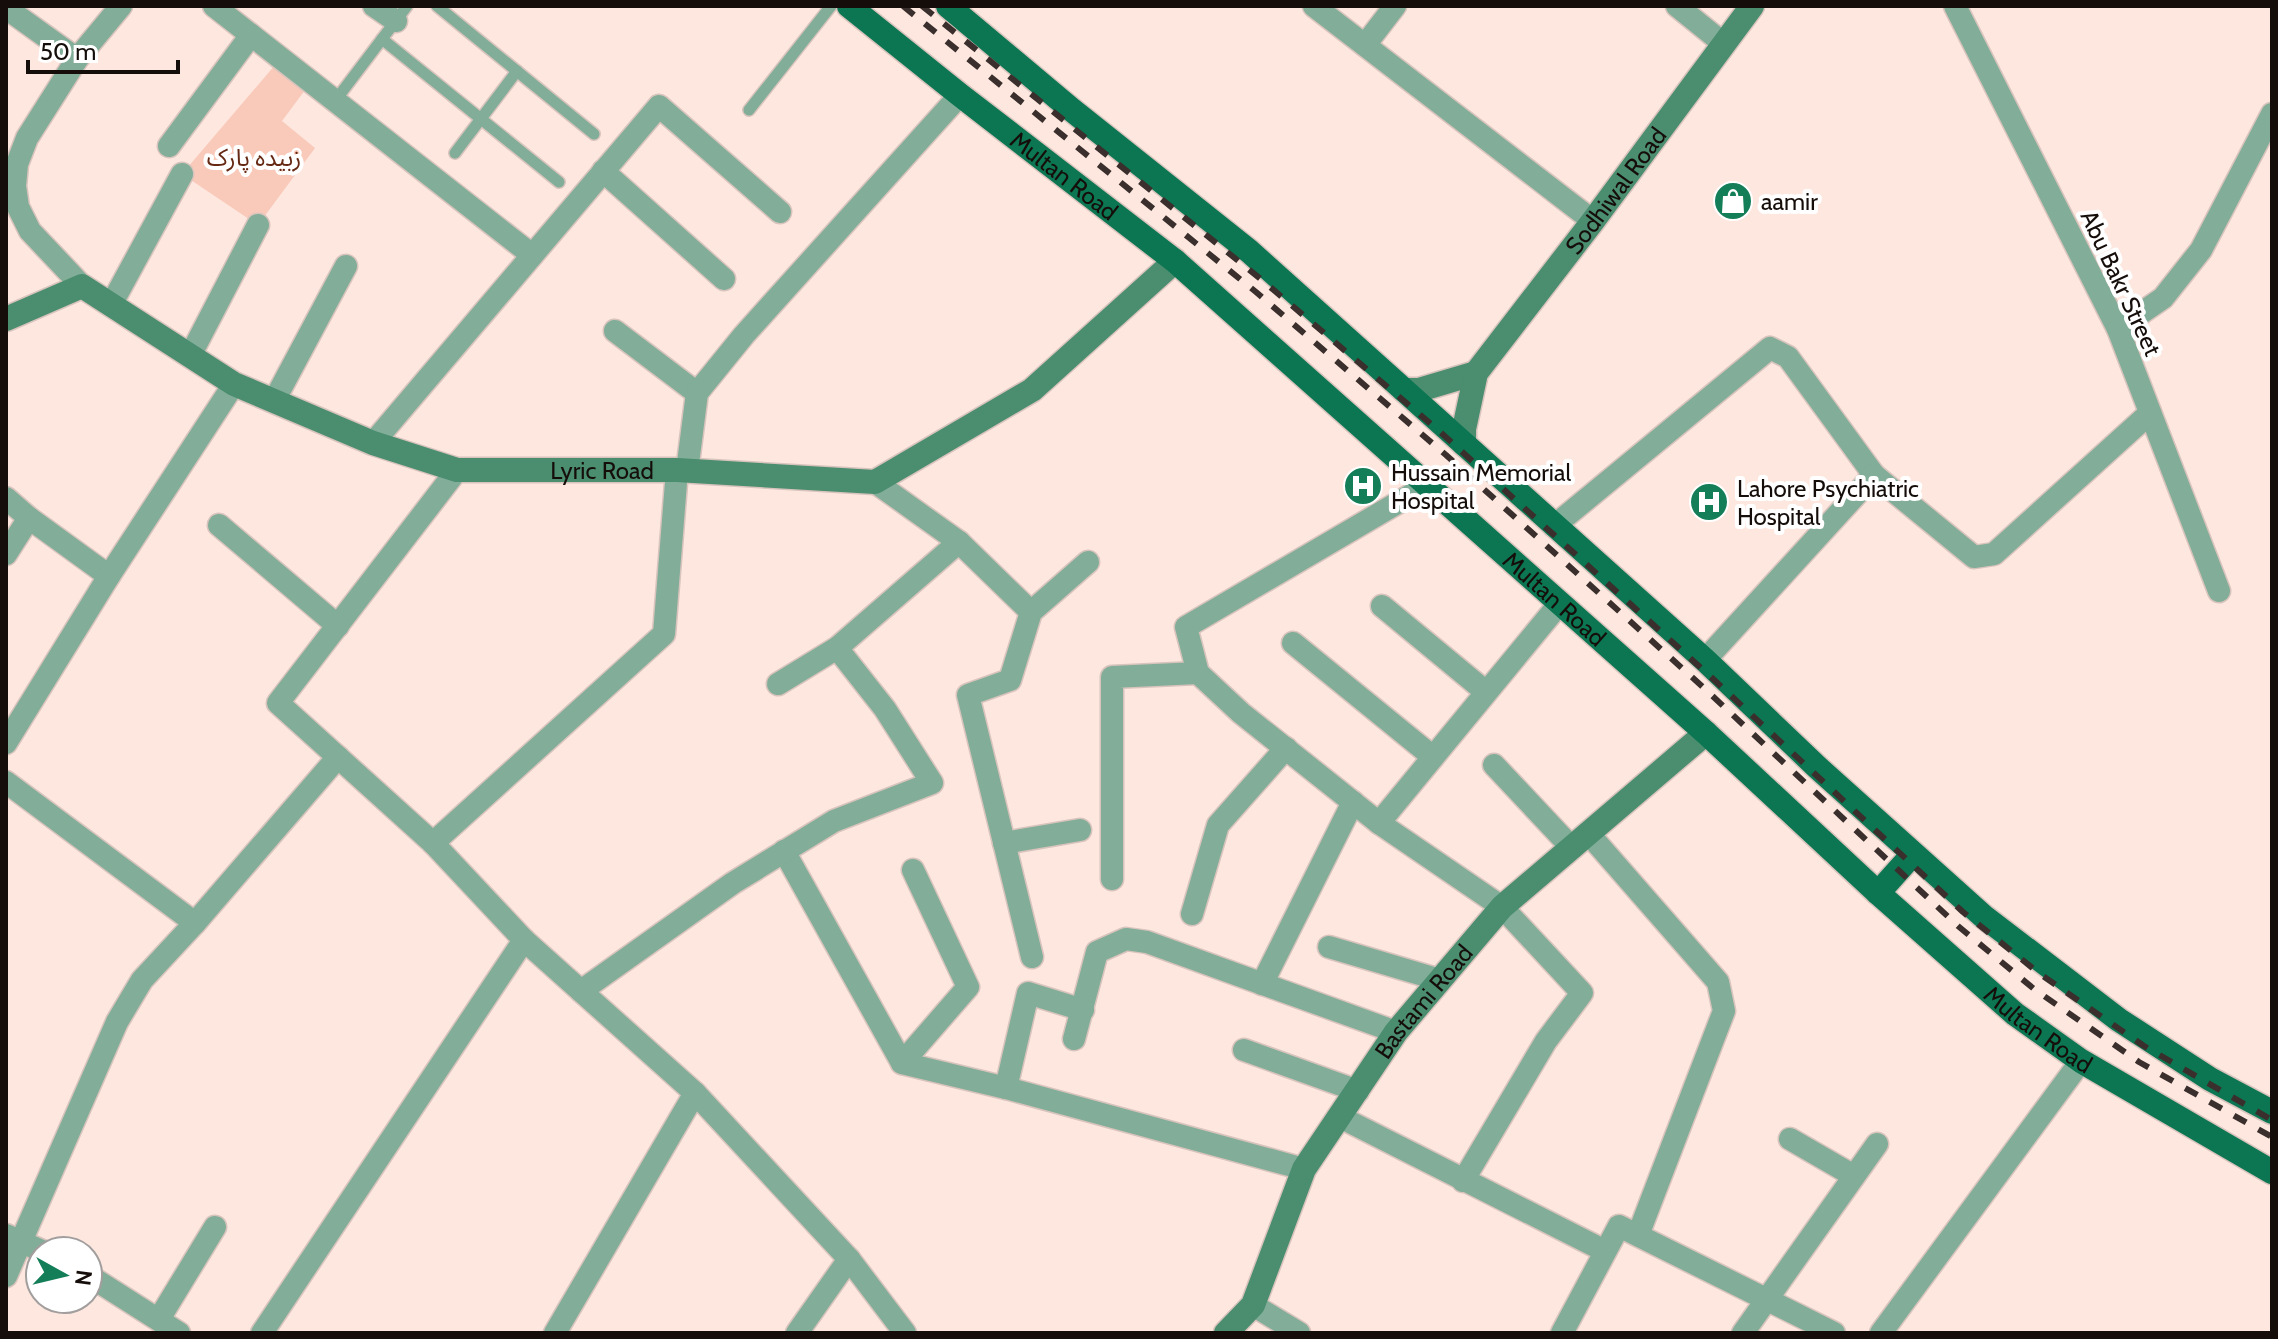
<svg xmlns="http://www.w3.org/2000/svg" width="2278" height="1339" viewBox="0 0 2278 1339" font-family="Cabin,'Noto Sans Arabic',sans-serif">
	<rect width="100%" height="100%" fill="#fde7df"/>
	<!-- green -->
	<polygon fill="#f9c9b9" points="281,58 311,82 282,121 315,148 258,225 182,174"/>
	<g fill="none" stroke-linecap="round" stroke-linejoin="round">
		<defs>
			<g id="lane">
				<polyline points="437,6 594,134"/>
				<polyline points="382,39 559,182"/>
				<polyline points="335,101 407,6"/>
				<polyline points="749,110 831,6"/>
				<polyline points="455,153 517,71"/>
			</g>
			<g id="street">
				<polyline points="214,6 532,255"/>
				<polyline points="374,6 396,21"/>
				<polyline points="1314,6 1593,221"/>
				<polyline points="1677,6 1724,44"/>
				<polyline points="1955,6 2118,329 2219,591"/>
				<polyline points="6,8 77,59"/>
				<polyline points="1365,45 1395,6"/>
				<polyline points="169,146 251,35"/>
				<polyline points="603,171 724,279"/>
				<polyline points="82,286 30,231 18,207 15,186 17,164 27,138 77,59 121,6"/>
				<polyline points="111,305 182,174"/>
				<polyline points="2118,329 2163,298 2201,250 2272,114"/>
				<polyline points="615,331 697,393"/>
				<polyline points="190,356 258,225"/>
				<polyline points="274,401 346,266"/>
				<polyline points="373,443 659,106 780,212"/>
				<polyline points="457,470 278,703 433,843 524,940 695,1093 849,1259 905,1333"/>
				<polyline points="687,471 697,393 744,335 960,95"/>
				<polyline points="875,482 959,542 1031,612"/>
				<polyline points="1428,485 1186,627 1198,673 1241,713 1379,823 1502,907 1582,993 1546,1041 1463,1181"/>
				<polyline points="6,498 29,518 109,576"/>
				<polyline points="219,525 338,626"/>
				<polyline points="1554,526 1770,348 1788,357 1874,475"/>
				<polyline points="6,554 29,518"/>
				<polyline points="1382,606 1486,692"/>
				<polyline points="1293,643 1433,757"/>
				<polyline points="1705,660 1874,475 1974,557 1994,554 2150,413"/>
				<polyline points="778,684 837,648 959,542"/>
				<polyline points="6,743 109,576 234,384"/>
				<polyline points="1494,765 1572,848"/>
				<polyline points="6,782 195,923"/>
				<polyline points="1379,823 1560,603"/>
				<polyline points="1588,833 1718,982 1724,1011 1638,1235"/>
				<polyline points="433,843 664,634 677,470"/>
				<polyline points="1004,843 1080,830"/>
				<polyline points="784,851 902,1063 1006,1088 1304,1169"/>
				<polyline points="1112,879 1112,677 1198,673"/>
				<polyline points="1192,914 1218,825 1286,748"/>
				<polyline points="1329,947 1440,980"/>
				<polyline points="1032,957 968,695 1010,680 1031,612 1088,562"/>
				<polyline points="1262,984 1353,802"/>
				<polyline points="581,991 733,883 834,821 932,783 885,709 837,648"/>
				<polyline points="1074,1039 1097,952 1126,939 1147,942 1396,1032"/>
				<polyline points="1244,1050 1358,1091"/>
				<polyline points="902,1063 968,987 913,870"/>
				<polyline points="1006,1088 1028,993 1083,1010"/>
				<polyline points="1340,1117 1605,1251"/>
				<polyline points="1790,1139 1854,1176"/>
				<polyline points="6,1235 42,1251"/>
				<polyline points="88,1275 179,1333"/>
				<polyline points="6,1276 117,1022 142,980 195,923 338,757"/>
				<polyline points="1253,1305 1299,1333"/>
				<polyline points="159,1319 215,1227"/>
				<polyline points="262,1333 524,940"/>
				<polyline points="555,1333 695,1093"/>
				<polyline points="797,1333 849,1259"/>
				<polyline points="1562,1333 1619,1226 1834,1333"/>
				<polyline points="1743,1333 1877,1144"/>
				<polyline points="1881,1333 2081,1061"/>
			</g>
			<g id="secondary">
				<path id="s1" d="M 6,319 L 82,286 L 234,384 L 373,443 L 457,470 L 677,470 L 875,482 L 1032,390 L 1175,261"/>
				<polyline points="1404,390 1419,390 1476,373"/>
				<path id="s2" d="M 1464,444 L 1464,429 L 1476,373 L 1593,221 L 1752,6"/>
				<path id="s3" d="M 1226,1333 L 1253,1305 L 1304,1169 L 1396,1032 L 1502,907 L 1706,733"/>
			</g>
			<g id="primary">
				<path id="s4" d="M 849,6 L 960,95 L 1175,261 L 1706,733 L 1878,893 L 2015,1014 L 2081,1061 L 2272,1172"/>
				<polyline points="948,6 1072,110 1249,251 1705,660 1817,767 1983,916 2119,1020 2210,1079 2272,1112"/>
				<polyline points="1878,893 1913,854"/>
			</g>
		</defs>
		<!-- lane casing -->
		<use href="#lane" stroke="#d8c4bd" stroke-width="14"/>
		<!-- street casing -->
		<use href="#street" stroke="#d8c4bd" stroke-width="25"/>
		<!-- secondary casing -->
		<use href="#secondary" stroke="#d8c4bd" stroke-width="27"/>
		<!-- primary casing -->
		<use href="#primary" stroke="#d8c4bd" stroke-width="27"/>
		<!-- lane -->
		<use href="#lane" stroke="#82ad98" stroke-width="11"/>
		<!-- street -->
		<use href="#street" stroke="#82ad98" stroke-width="22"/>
		<!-- secondary -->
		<use href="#secondary" stroke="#4a8d6f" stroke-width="24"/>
		<!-- primary -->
		<use href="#primary" stroke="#0c7652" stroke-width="24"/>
		<!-- rail -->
		<g stroke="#3a2f2c" stroke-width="6" stroke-dasharray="14 14" stroke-linecap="butt">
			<polyline points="903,6 1256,292 1446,455 1704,688 1958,926 2034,989 2139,1062 2272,1137"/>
			<polyline points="922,6 1262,280 1438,430 1711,677 1963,912 2040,974 2144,1046 2272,1120"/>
		</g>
	</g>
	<!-- icons -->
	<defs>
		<symbol id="shop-disc" viewBox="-11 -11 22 22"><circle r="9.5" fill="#147e58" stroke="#fff"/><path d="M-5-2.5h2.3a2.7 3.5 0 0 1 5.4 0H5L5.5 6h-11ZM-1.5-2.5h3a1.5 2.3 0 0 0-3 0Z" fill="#fff"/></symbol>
		<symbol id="hospital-disc" viewBox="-11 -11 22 22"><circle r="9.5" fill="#147e58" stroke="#fff"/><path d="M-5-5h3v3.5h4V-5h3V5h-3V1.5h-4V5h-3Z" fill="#fff"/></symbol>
	</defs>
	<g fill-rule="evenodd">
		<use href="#shop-disc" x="1711" y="179" width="44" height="44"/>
		<use href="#hospital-disc" x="1341" y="464" width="44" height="44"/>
		<use href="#hospital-disc" x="1687" y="480" width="44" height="44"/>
	</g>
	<g text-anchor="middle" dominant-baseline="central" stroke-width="8" stroke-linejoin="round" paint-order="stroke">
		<!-- park labels -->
		<g font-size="24" fill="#652913" stroke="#fff">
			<text x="254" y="157">زبیدہ پارک</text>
		</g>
		<!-- street labels -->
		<g font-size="24" fill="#150d0a" stroke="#fff">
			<text stroke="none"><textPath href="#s4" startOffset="274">Multan Road</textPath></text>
			<text stroke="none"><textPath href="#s2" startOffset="302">Sodhiwal Road</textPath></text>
			<text transform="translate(2121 283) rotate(65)">Abu Bakr Street</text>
			<text stroke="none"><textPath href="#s1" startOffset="648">Lyric Road</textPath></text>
			<text stroke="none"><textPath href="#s4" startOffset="922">Multan Road</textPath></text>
			<text stroke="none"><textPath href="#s3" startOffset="390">Bastami Road</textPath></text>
			<text stroke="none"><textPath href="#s4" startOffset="1570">Multan Road</textPath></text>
		</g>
		<!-- poi labels -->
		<g font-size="24" fill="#150d0a" stroke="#fff" text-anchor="start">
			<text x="1761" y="201">aamir</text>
			<text x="1391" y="472">Hussain Memorial<tspan x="1391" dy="28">Hospital</tspan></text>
			<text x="1737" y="488">Lahore Psychiatric<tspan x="1737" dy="28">Hospital</tspan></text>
		</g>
	</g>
	<!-- border -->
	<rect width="2278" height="1339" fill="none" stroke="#150d0a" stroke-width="16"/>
	<!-- north arrow -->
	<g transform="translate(64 1275) rotate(98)"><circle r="38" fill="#ffffff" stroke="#a19e9d" stroke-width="2"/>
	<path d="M0-6L14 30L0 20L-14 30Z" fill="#147e58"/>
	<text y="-12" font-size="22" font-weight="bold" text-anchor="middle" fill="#150d0a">N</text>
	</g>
	<!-- scale -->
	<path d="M28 60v12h150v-12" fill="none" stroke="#150d0a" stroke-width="4"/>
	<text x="40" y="60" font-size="24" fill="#150d0a" stroke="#ffffff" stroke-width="6" paint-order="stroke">50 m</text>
</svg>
